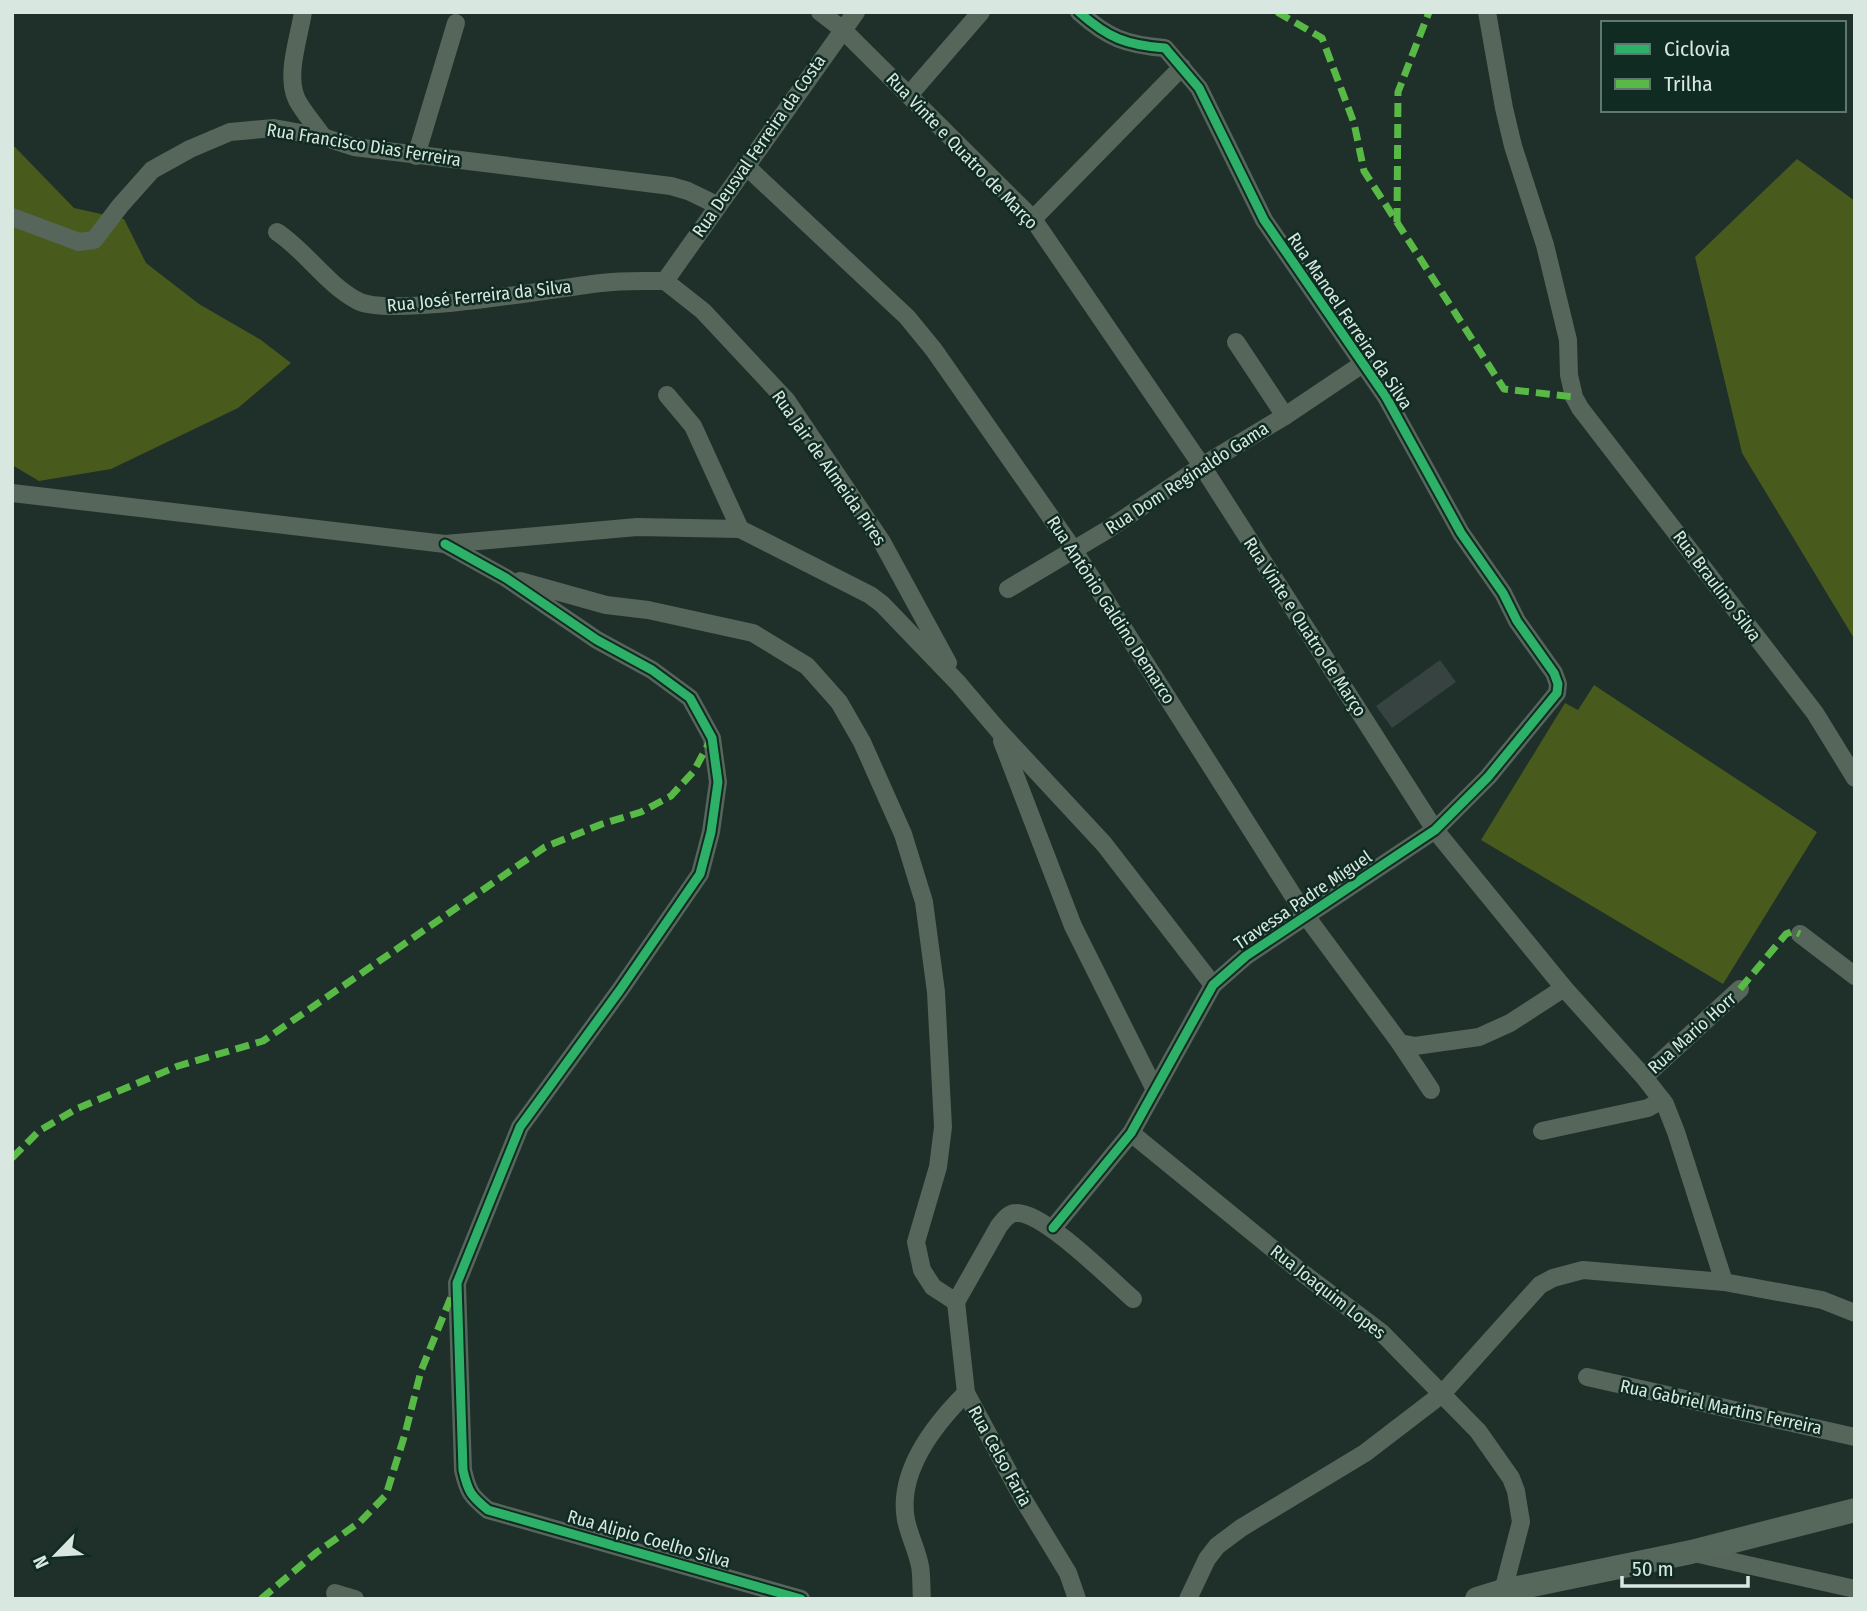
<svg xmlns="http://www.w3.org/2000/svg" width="1867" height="1611" viewBox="0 0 1867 1611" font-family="'Fira Sans Condensed',sans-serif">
	<rect width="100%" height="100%" fill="#1f2f2a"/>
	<!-- green -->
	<g fill="#485a1c">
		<polygon points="12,144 74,208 124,219 146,263 199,304 261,340 291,363 238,408 111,469 39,481 12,465"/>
		<polygon points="1797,159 1855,201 1855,640 1742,453 1695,257"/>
		<polygon points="1594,685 1817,832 1723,984 1481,840 1565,703 1578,710"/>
	</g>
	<!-- building -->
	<polygon fill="#364341" points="1440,660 1456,682 1392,728 1376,706"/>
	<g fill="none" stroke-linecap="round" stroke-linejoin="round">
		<!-- street -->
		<g stroke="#56665a" stroke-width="18">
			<path d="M 303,12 C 299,38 285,76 297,100 C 304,113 315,125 323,137"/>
			<polyline points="820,12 842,29 1033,219 1202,466 1435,830 1564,988 1644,1077 1665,1104 1676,1132 1724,1282"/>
			<polyline points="1487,12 1504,108 1513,146 1545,245 1568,340 1569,375 1574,397 1580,408 1815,713 1855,778"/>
			<polyline points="909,95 981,12"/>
			<polyline points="416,156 456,23"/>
			<polyline points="746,166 907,317 934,350 1073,549 1306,916 1400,1043 1431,1090"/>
			<polyline points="12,217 79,242 94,240 120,206 152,170 190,149 230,132 274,128 323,137 354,147 671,186 688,191 717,205"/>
			<polyline points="1033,219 1182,67"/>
			<path d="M 277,232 C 307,252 326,284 358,301 C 391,318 556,288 601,283 C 622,280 644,281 665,281"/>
			<polyline points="665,281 703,311 787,401 882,542 948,663"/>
			<polyline points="665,281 856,12"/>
			<polyline points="1236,342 1285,416"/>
			<polyline points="667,395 693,426 740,529"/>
			<polyline points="12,493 445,544 637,527 740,529 870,595 882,604 958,683 998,730 1104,844 1213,985"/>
			<path d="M 445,544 L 506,578 L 597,640 L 652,670 L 690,698 L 712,738 L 718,782 L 711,832 L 700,874 L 620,990 L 520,1127 L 457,1283 L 463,1470 C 468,1492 471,1496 488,1510 L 801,1599"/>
			<polyline points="520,581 606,605 648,610 753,633 807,666 839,702 862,742 903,834 924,902 936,992 943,1127 938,1167 916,1242 922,1270 933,1287 956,1302"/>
			<polyline points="1008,589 1107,530 1202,466 1285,416 1364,363"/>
			<polyline points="1002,741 1073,926 1155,1090"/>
			<polyline points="1800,934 1855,976"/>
			<polyline points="1400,1043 1415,1046 1479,1037 1510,1023 1564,988"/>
			<polyline points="1644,1077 1740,989"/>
			<polyline points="1542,1131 1648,1108 1662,1100"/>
			<polyline points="1131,1133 1300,1271 1382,1333 1478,1431 1511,1478 1516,1491 1521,1522 1503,1591"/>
			<path d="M 1053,1228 L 1131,1133 L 1213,985 L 1246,956 L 1435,830 L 1488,777 L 1557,693 L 1558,684 L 1554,673 L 1517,621 L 1503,593 L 1461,533 L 1386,397 L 1264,220 L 1199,88 L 1165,48 C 1126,45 1108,38 1079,12"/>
			<polyline points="956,1302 966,1393 1023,1499 1068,1573 1077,1599"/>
			<path d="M 956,1302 L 999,1226 C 1004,1220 1008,1213 1016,1213 C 1043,1211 1111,1280 1133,1299"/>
			<polyline points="1587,1377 1855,1437"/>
			<polyline points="1694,1553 1855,1589"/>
			<polyline points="335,1593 355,1599"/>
			<path d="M 922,1599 C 921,1588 922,1577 920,1566 C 917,1550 909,1535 906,1520 C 897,1472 934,1425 966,1393"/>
			<polyline points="1188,1599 1207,1559 1217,1546 1241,1528 1365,1453 1442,1394 1540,1285 1553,1278 1583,1270 1724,1282 1822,1300 1855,1313"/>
		</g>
		<!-- secondary -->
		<polyline stroke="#56685c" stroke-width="24" points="1477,1599 1503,1591 1691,1552 1855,1510"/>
		<!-- quiet -->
		<g stroke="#58b947" stroke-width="7" stroke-dasharray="14 7" stroke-linecap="butt">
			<polyline points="1277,12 1322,38 1354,123 1364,171 1504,389 1574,397"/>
			<polyline points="1397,222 1398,92 1429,12"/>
			<polyline points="1740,989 1786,934 1793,931 1800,934"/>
			<polyline points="12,1158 39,1131 76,1109 178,1066 263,1041 545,847 602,824 641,812 671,796 694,771 711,739"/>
			<polyline points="261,1599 317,1552 360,1522 386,1495 405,1434 421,1371 453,1292"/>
		</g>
		<defs>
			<g id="cycleway">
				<path d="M 445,544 L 506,578 L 597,640 L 652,670 L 690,698 L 712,738 L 718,782 L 711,832 L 700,874 L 620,990 L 520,1127 L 457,1283 L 463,1470 C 468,1492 471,1496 488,1510 L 801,1599"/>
				<path d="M 1053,1228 L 1131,1133 L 1213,985 L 1246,956 L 1435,830 L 1488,777 L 1557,693 L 1558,684 L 1554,673 L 1517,621 L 1503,593 L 1461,533 L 1386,397 L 1264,220 L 1199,88 L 1165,48 C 1126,45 1108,38 1079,12"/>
			</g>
		</defs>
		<!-- cycleway casing -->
		<use href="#cycleway" stroke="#0f2b22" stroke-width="13"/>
		<!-- cycleway -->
		<use href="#cycleway" stroke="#2db169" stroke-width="9"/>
	</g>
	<g text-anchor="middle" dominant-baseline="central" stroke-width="5" stroke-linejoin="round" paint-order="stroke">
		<!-- street labels -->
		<g font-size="18" fill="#d8e8e1" stroke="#0f2b22">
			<text transform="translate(364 145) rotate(9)">Rua Francisco Dias Ferreira</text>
			<text transform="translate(759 146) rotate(-55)">Rua Deusval Ferreira da Costa</text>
			<text transform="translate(962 151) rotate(46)">Rua Vinte e Quatro de Março</text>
			<text transform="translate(479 296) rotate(-6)">Rua José Ferreira da Silva</text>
			<text transform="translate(1350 321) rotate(56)">Rua Manoel Ferreira da Silva</text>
			<text transform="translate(829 468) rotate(55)">Rua Jair de Almeida Pires</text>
			<text transform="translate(1187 478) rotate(-33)">Rua Dom Reginaldo Gama</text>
			<text transform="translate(1717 586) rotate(53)">Rua Braulino Silva</text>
			<text transform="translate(1111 610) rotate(57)">Rua Antônio Galdino Demarco</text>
			<text transform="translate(1305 627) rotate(57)">Rua Vinte e Quatro de Março</text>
			<text transform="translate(1303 900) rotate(-34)">Travessa Padre Miguel</text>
			<text transform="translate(1692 1033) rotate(-42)">Rua Mario Horr</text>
			<text transform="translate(1328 1292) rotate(38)">Rua Joaquim Lopes</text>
			<text transform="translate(1721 1407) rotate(12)">Rua Gabriel Martins Ferreira</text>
			<text transform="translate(1000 1456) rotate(61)">Rua Celso Faria</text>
			<text transform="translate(649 1539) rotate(16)">Rua Alipio Coelho Silva</text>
		</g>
	</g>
	<!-- border -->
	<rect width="1867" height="1611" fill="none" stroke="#d8e8e1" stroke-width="28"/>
	<!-- legend -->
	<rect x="1601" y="21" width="245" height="91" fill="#0f2b22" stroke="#5f776e" stroke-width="2"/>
	<rect x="1615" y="44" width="35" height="10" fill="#2db169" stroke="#5f776e" stroke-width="2"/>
	<text x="1664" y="56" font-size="21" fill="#d8e8e1">Ciclovia</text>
	<rect x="1615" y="79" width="35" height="10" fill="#58b947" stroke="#5f776e" stroke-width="2"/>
	<text x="1664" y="91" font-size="21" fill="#d8e8e1">Trilha</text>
	<!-- north arrow -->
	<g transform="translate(56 1555) rotate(245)" stroke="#0f2b22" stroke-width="5" paint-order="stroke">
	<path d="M0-5L12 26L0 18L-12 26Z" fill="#d8e8e1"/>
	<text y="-10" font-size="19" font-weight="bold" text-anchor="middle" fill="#d8e8e1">N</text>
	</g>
	<!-- scale -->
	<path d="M1622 1576v10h126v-10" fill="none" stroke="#d8e8e1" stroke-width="3.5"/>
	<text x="1632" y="1576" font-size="21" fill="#d8e8e1" stroke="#0f2b22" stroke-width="5" paint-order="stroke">50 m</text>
</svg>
